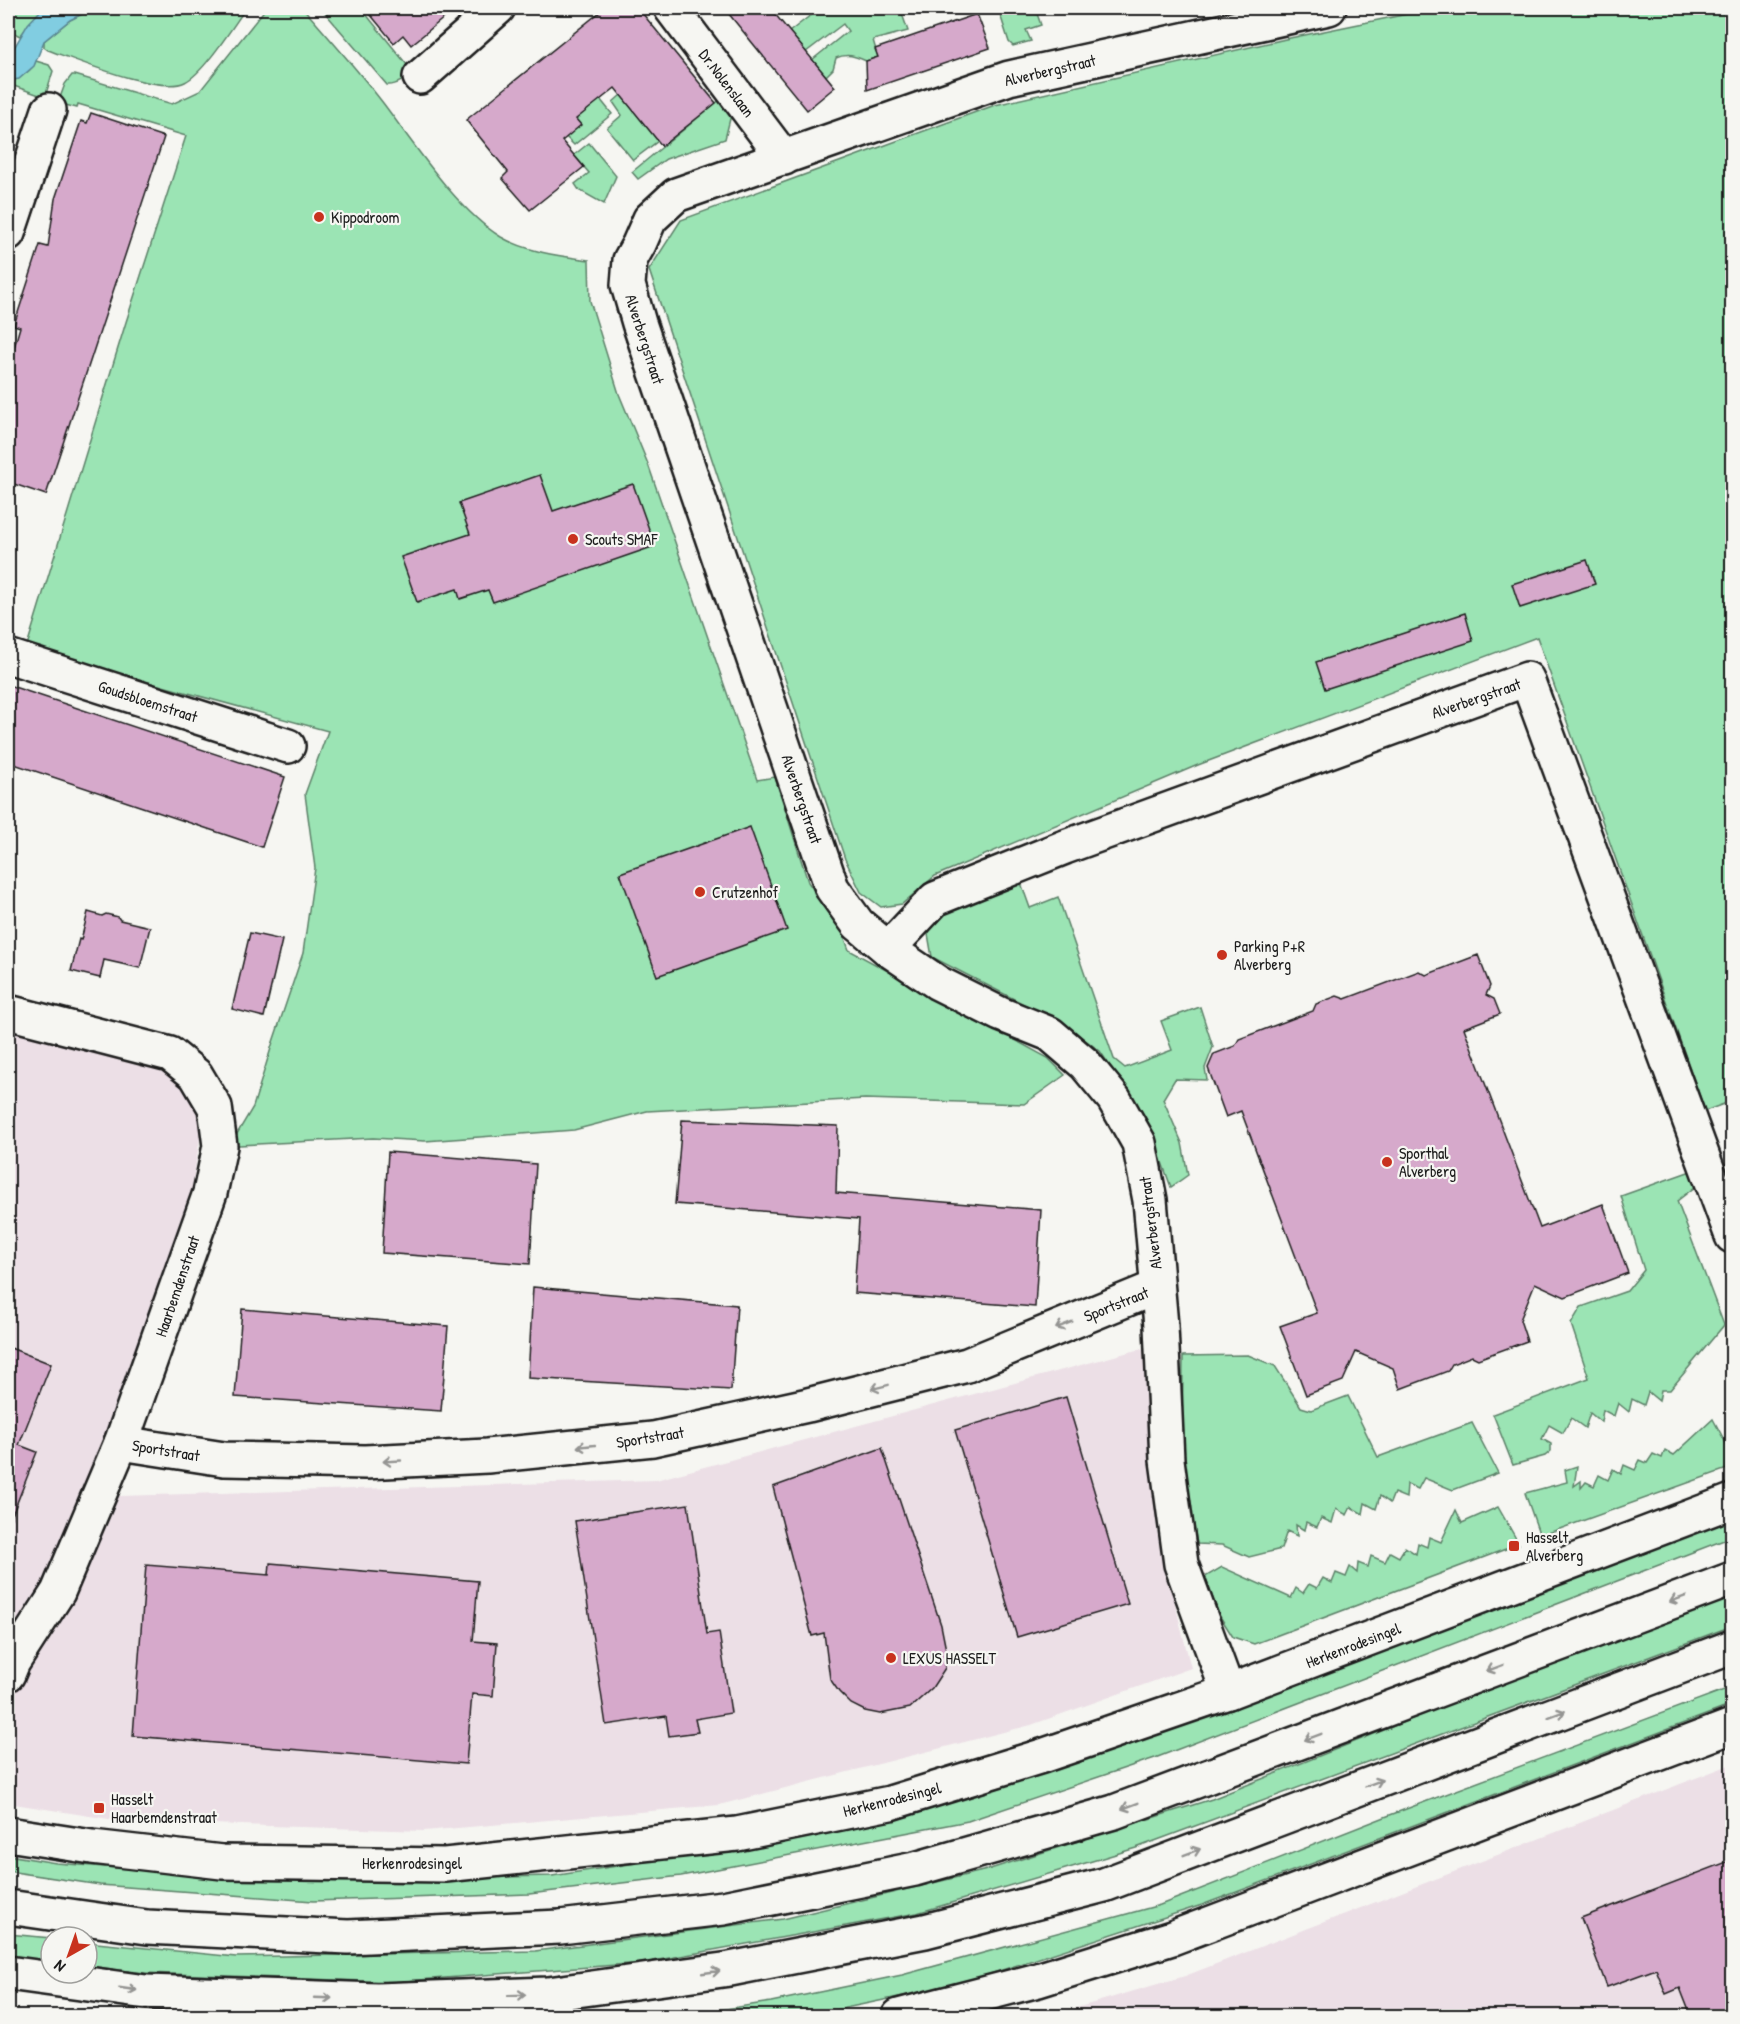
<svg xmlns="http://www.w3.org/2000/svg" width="1740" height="2024" viewBox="0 0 1740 2024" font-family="'Patrick Hand',sans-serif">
	<rect width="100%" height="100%" fill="#f6f6f2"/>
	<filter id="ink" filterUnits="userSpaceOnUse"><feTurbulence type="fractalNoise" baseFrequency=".0167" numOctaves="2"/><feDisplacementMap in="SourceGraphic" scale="12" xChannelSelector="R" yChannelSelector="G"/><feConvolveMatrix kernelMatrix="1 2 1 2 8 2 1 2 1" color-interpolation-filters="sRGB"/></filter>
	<g filter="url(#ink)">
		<!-- built -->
		<g fill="#ecdfe6">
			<polygon points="8,1027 169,1066 196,1101 201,1132 190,1201 86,1497 656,1480 1144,1348 1157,1531 1191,1668 1031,1725 719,1805 424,1831 121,1821 8,1803"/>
			<polygon points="1732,1764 1732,2016 1049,2016 1185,1976"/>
		</g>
		<!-- green -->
		<g fill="#9be4b4" stroke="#5c8068" stroke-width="1.5">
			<polygon points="8,8 43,8 20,36 8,30"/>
			<path d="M 186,8 L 246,8 C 233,26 204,73 185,82 C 160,95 76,60 48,50 L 44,47 L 44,41 L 70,20 L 86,12 Z"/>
			<path d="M 266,8 L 303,8 C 330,39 358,70 383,103 C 414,144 457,210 501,237 C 527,252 560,256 589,260 L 590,301 L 619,394 L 648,464 L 757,780 L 775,777 L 808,882 L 843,933 L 849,950 L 1048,1058 L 1065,1075 L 1024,1104 L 865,1099 L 647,1111 L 574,1130 L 425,1141 L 373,1138 L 220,1146 L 234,1139 L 253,1107 L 272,1045 L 303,953 L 315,868 L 305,794 L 328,731 L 26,649 L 126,322 L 186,136 L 78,104 L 77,108 L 58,103 L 65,84 L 72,75 L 75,75 L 172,104 L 200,91 Z"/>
			<path d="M 321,8 L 361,8 L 412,71 C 406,79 396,86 387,85 Z"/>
			<path d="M 820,8 L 900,8 L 908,31 L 873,40 L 878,57 L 866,61 C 855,56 847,53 836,58 L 833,69 L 826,76 L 812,60 L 848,31 L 843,24 L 806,52 L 789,32 Z"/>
			<polygon points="998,8 1035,8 1041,25 1026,30 1031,41 1013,46 1009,42"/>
			<polygon points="1437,8 1732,8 1732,1101 1705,1111 1537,637 1198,765 935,876 902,904 881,907 861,892 845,859 649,270 681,220 995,105 1290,38"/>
			<path d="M 36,61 L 49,65 L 53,71 L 45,97 L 8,84 L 8,81 C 19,78 31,73 36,61 Z"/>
			<polygon points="621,95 658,141 633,160 607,128 622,115 613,102"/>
			<polygon points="722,98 732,111 725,139 666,159 638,179 632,172"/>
			<polygon points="600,99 612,114 574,145 566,137 576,119"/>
			<polygon points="589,143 616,176 604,204 579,190 575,184 589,173 574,155"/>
			<polygon points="1020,880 1030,908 1058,897 1114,1059 1125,1068 1172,1050 1161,1021 1200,1007 1213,1047 1205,1068 1207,1080 1175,1079 1163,1099 1182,1143 1188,1175 1171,1187 1147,1121 1100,1051 1065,1025 932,957 928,934 940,912"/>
			<polygon points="1691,1171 1695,1187 1677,1201 1724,1325 1670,1390 1661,1390 1659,1401 1648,1392 1644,1405 1632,1399 1629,1412 1618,1403 1614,1416 1603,1410 1601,1422 1590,1413 1585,1428 1571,1418 1563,1433 1549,1425 1542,1439 1551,1444 1551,1451 1545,1456 1513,1465 1493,1414 1589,1378 1571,1324 1581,1307 1627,1291 1644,1270 1621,1196"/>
			<polygon points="1248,1355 1275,1366 1301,1407 1311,1410 1348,1396 1378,1457 1472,1423 1498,1473 1453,1490 1424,1478 1418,1489 1407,1484 1406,1498 1394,1493 1390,1503 1380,1496 1376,1509 1365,1503 1363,1514 1351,1507 1347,1515 1336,1509 1332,1523 1321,1518 1317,1527 1306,1522 1304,1530 1296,1525 1297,1536 1287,1531 1281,1549 1249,1557 1222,1545 1197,1544 1182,1459 1183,1356"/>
			<polygon points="1713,1419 1728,1447 1727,1469 1540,1536 1525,1493 1567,1482 1565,1470 1577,1466 1574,1486 1581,1481 1581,1488 1586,1482 1594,1486 1599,1475 1608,1480 1613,1469 1621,1474 1624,1465 1635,1470 1640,1460 1647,1463 1653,1454 1662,1458 1665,1450 1674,1455"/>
			<polygon points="1498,1507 1519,1544 1254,1644 1233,1637 1219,1615 1205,1577 1222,1567 1291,1598 1296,1588 1303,1593 1309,1584 1317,1588 1323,1578 1332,1583 1336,1573 1346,1577 1350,1567 1357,1573 1358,1563 1368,1567 1371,1556 1385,1562 1390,1552 1399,1557 1405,1547 1416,1554 1418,1543 1427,1547 1429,1537 1441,1542 1456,1510 1462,1523"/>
			<polygon points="1732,1518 1732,1537 1155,1758 968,1821 681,1876 529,1894 313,1901 100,1885 8,1871 8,1855 56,1863 226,1877 352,1880 552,1876 734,1848 945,1803 1251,1700"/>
			<polygon points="1732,1597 1732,1626 1136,1848 917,1913 642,1963 392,1982 145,1973 87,1966 87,1942 236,1957 535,1951 783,1919 987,1870 1212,1799 1489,1688"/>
			<polygon points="1732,1687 1732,1705 1202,1905 956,1985 807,2016 680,2016 771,2002 902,1975 1160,1905 1390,1815"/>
			<polygon points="8,1934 51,1938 51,1961 8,1956"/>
		</g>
		<!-- water -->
		<polygon fill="#81cde1" stroke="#598692" stroke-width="1.5" points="43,8 186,8 86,12 70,20 44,41 34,66 19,79 8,81 8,54 11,53 28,24"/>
		<!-- building -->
		<g fill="#d6a9cb" stroke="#1c1c1c" stroke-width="1.5">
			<polygon points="365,8 456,8 411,45 403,35 394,43"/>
			<polygon points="605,8 638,8 716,103 662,146 615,88 576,119 581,125 562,141 584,167 530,210 502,178 508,172 466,120"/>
			<polygon points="724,8 770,8 835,87 807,110"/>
			<polygon points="977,14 990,48 867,90 866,61 878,57 875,49"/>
			<polygon points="91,113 164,137 46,495 8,482 8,368 20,327 14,325 40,245 48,247 55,199 81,121 87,123"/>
			<polygon points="540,475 553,511 633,484 655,546 493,602 488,590 460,599 457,589 417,602 401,557 470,534 459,503"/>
			<polygon points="1587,560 1595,584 1520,608 1512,584"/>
			<polygon points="1465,613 1473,641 1325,689 1316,662"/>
			<polygon points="8,685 285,777 262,847 8,762"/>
			<polygon points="750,827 787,930 657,976 620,873"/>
			<polygon points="88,912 102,916 106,914 118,917 120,920 150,927 140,968 104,960 100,978 71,971 79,939 81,940"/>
			<polygon points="250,933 282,940 264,1017 232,1009"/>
			<polygon points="1478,955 1490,986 1486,995 1494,999 1500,1014 1464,1028 1540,1228 1603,1204 1628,1273 1565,1297 1535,1283 1520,1320 1527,1341 1478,1359 1472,1356 1452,1364 1448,1371 1400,1389 1393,1368 1356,1352 1343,1381 1306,1395 1280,1326 1317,1313 1241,1111 1226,1117 1208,1068 1214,1054 1235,1046 1239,1039 1313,1011 1316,1004 1337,996 1345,999 1419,971 1426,975"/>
			<polygon points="682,1120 838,1126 836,1193 1041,1210 1035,1307 854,1293 859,1219 675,1204"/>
			<polygon points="388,1152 536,1164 530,1264 382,1253"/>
			<polygon points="533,1287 737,1305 731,1390 528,1378"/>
			<polygon points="242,1309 448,1326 441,1411 235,1397"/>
			<polygon points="8,1347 51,1364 19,1445 37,1452 9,1523 8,1523"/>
			<polygon points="1066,1397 1128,1604 1017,1637 955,1430"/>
			<polygon points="882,1448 941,1625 946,1650 945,1668 932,1688 910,1708 880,1714 865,1711 851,1704 839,1692 830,1679 824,1633 812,1636 773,1487"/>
			<polygon points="688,1504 707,1634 719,1632 731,1713 695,1719 698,1732 669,1736 666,1716 606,1725 575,1521"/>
			<polygon points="270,1563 478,1581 473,1641 497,1643 493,1696 472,1694 466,1764 133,1736 146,1565 269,1575"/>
			<polygon points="1732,1860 1732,2016 1691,2016 1680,1988 1666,1994 1656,1969 1607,1987 1581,1918"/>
		</g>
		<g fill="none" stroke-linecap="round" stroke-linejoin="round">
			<defs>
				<g id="minor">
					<polyline points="671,8 784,158"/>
					<polyline points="420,77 498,8"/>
					<polyline points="8,233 49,110"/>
					<polyline points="8,656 288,746"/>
					<polyline points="888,949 935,899 1065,847 1527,679 1732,1236"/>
					<polyline points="8,1012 170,1054 196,1075 215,1107 220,1146 210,1193 121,1443 58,1592 13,1662 8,1674"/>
					<polyline points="121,1443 224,1459 365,1462 487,1456 653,1439 808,1405 967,1365 1157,1287"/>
					<polyline points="1228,1692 1181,1564 1167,1460 1161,1326 1150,1200 1139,1143 1114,1099 1085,1064 1050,1034 1000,1014 938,983 888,949 858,924 832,888 639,323 628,285 630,260 639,244 650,219 676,195 1009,78 1329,8"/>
					<polyline points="8,1834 92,1847 222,1862 445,1865 737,1834 890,1803 1042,1756 1228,1692 1732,1501"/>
					<polyline points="899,2016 1038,1980 1172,1938 1732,1726"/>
				</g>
				<g id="highway">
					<polyline points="8,1907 147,1927 348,1937 560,1927 723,1908 915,1869 1114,1812 1732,1579"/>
					<polyline points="8,1973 146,1992 377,2000 548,1994 730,1969 925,1931 1104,1885 1732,1647"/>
				</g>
			</defs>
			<!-- minor casing -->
			<use href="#minor" stroke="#1c1c1c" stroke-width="38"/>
			<!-- highway casing -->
			<use href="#highway" stroke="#1c1c1c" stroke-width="38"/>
			<!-- minor -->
			<use href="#minor" stroke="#f6f6f2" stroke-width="33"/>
			<!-- highway -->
			<use href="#highway" stroke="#f6f6f2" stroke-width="33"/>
		</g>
		<!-- one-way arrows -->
		<defs><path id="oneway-shaft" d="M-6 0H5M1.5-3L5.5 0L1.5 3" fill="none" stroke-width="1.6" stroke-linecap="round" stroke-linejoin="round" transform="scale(1.5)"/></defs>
		<g stroke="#949492">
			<use href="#oneway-shaft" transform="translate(1064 1325) rotate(158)"/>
			<use href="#oneway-shaft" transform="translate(880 1387) rotate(166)"/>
			<use href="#oneway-shaft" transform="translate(586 1446) rotate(174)"/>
			<use href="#oneway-shaft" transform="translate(392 1461) rotate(177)"/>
			<use href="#oneway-shaft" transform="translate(1678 1599) rotate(159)"/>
			<use href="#oneway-shaft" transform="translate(1495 1668) rotate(159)"/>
			<use href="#oneway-shaft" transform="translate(1557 1714) rotate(-21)"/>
			<use href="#oneway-shaft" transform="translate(1313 1737) rotate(159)"/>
			<use href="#oneway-shaft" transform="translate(1374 1783) rotate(-21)"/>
			<use href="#oneway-shaft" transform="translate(1130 1806) rotate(159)"/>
			<use href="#oneway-shaft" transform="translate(1192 1852) rotate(-21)"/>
			<use href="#oneway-shaft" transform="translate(711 1972) rotate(-8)"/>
			<use href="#oneway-shaft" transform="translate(128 1989) rotate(8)"/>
			<use href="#oneway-shaft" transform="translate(517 1995) rotate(-2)"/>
			<use href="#oneway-shaft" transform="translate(323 1998) rotate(2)"/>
		</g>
	</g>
	<!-- markers -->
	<g fill="#c8321e" stroke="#f6f6f2" stroke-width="2">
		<circle cx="319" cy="217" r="6"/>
		<circle cx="573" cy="539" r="6"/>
		<circle cx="700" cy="892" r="6"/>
		<circle cx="1222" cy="955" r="6"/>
		<circle cx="1387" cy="1162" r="6"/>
		<rect x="1508" y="1540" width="12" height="12" rx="3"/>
		<circle cx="891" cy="1658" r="6"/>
		<rect x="93" y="1802" width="12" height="12" rx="3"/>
	</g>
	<g text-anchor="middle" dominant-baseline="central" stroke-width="4.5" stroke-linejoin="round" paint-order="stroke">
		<!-- street labels -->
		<g font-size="16" fill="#1c1c1c" stroke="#f6f6f2">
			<text transform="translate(1050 70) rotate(-13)">Alverbergstraat</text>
			<text transform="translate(727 83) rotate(53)">Dr.Nolenslaan</text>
			<text transform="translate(645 339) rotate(72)">Alverbergstraat</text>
			<text transform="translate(1476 698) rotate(-19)">Alverbergstraat</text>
			<text transform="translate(148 701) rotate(18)">Goudsbloemstraat</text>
			<text transform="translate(802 799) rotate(71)">Alverbergstraat</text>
			<text transform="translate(1150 1223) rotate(-97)">Alverbergstraat</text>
			<text transform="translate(177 1286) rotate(-71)">Haarbemdenstraat</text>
			<text transform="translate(1116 1304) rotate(-22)">Sportstraat</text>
			<text transform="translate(650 1437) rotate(-9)">Sportstraat</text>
			<text transform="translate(166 1450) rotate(9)">Sportstraat</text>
			<text transform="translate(1353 1645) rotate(-21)">Herkenrodesingel</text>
			<text transform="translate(892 1799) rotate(-14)">Herkenrodesingel</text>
			<text x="412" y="1863">Herkenrodesingel</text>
		</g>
		<!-- poi labels -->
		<g font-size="16" fill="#1c1c1c" stroke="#f6f6f2" text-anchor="start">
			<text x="331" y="217">Kippodroom</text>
			<text x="585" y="539">Scouts SMAF</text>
			<text x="712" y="892">Crutzenhof</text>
			<text x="1234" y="946">Parking P+R<tspan x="1234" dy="18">Alverberg</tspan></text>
			<text x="1399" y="1153">Sporthal<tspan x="1399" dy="18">Alverberg</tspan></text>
			<text x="1526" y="1537">Hasselt<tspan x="1526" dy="18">Alverberg</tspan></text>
			<text x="903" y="1658">LEXUS HASSELT</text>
			<text x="111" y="1799">Hasselt<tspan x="111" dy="18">Haarbemdenstraat</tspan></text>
		</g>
	</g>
	<!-- margin -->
	<rect width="1740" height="2024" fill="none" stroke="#f6f6f2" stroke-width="30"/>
	<rect x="15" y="15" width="1710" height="1994" fill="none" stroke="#1c1c1c" stroke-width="2" filter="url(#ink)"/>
	<!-- north arrow -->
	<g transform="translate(69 1955) rotate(220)"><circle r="28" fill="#f6f6f2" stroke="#9f9f9c" stroke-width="1.5"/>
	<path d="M0-4.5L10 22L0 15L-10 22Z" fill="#c8321e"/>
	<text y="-9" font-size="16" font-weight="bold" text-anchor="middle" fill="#1c1c1c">N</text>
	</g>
</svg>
